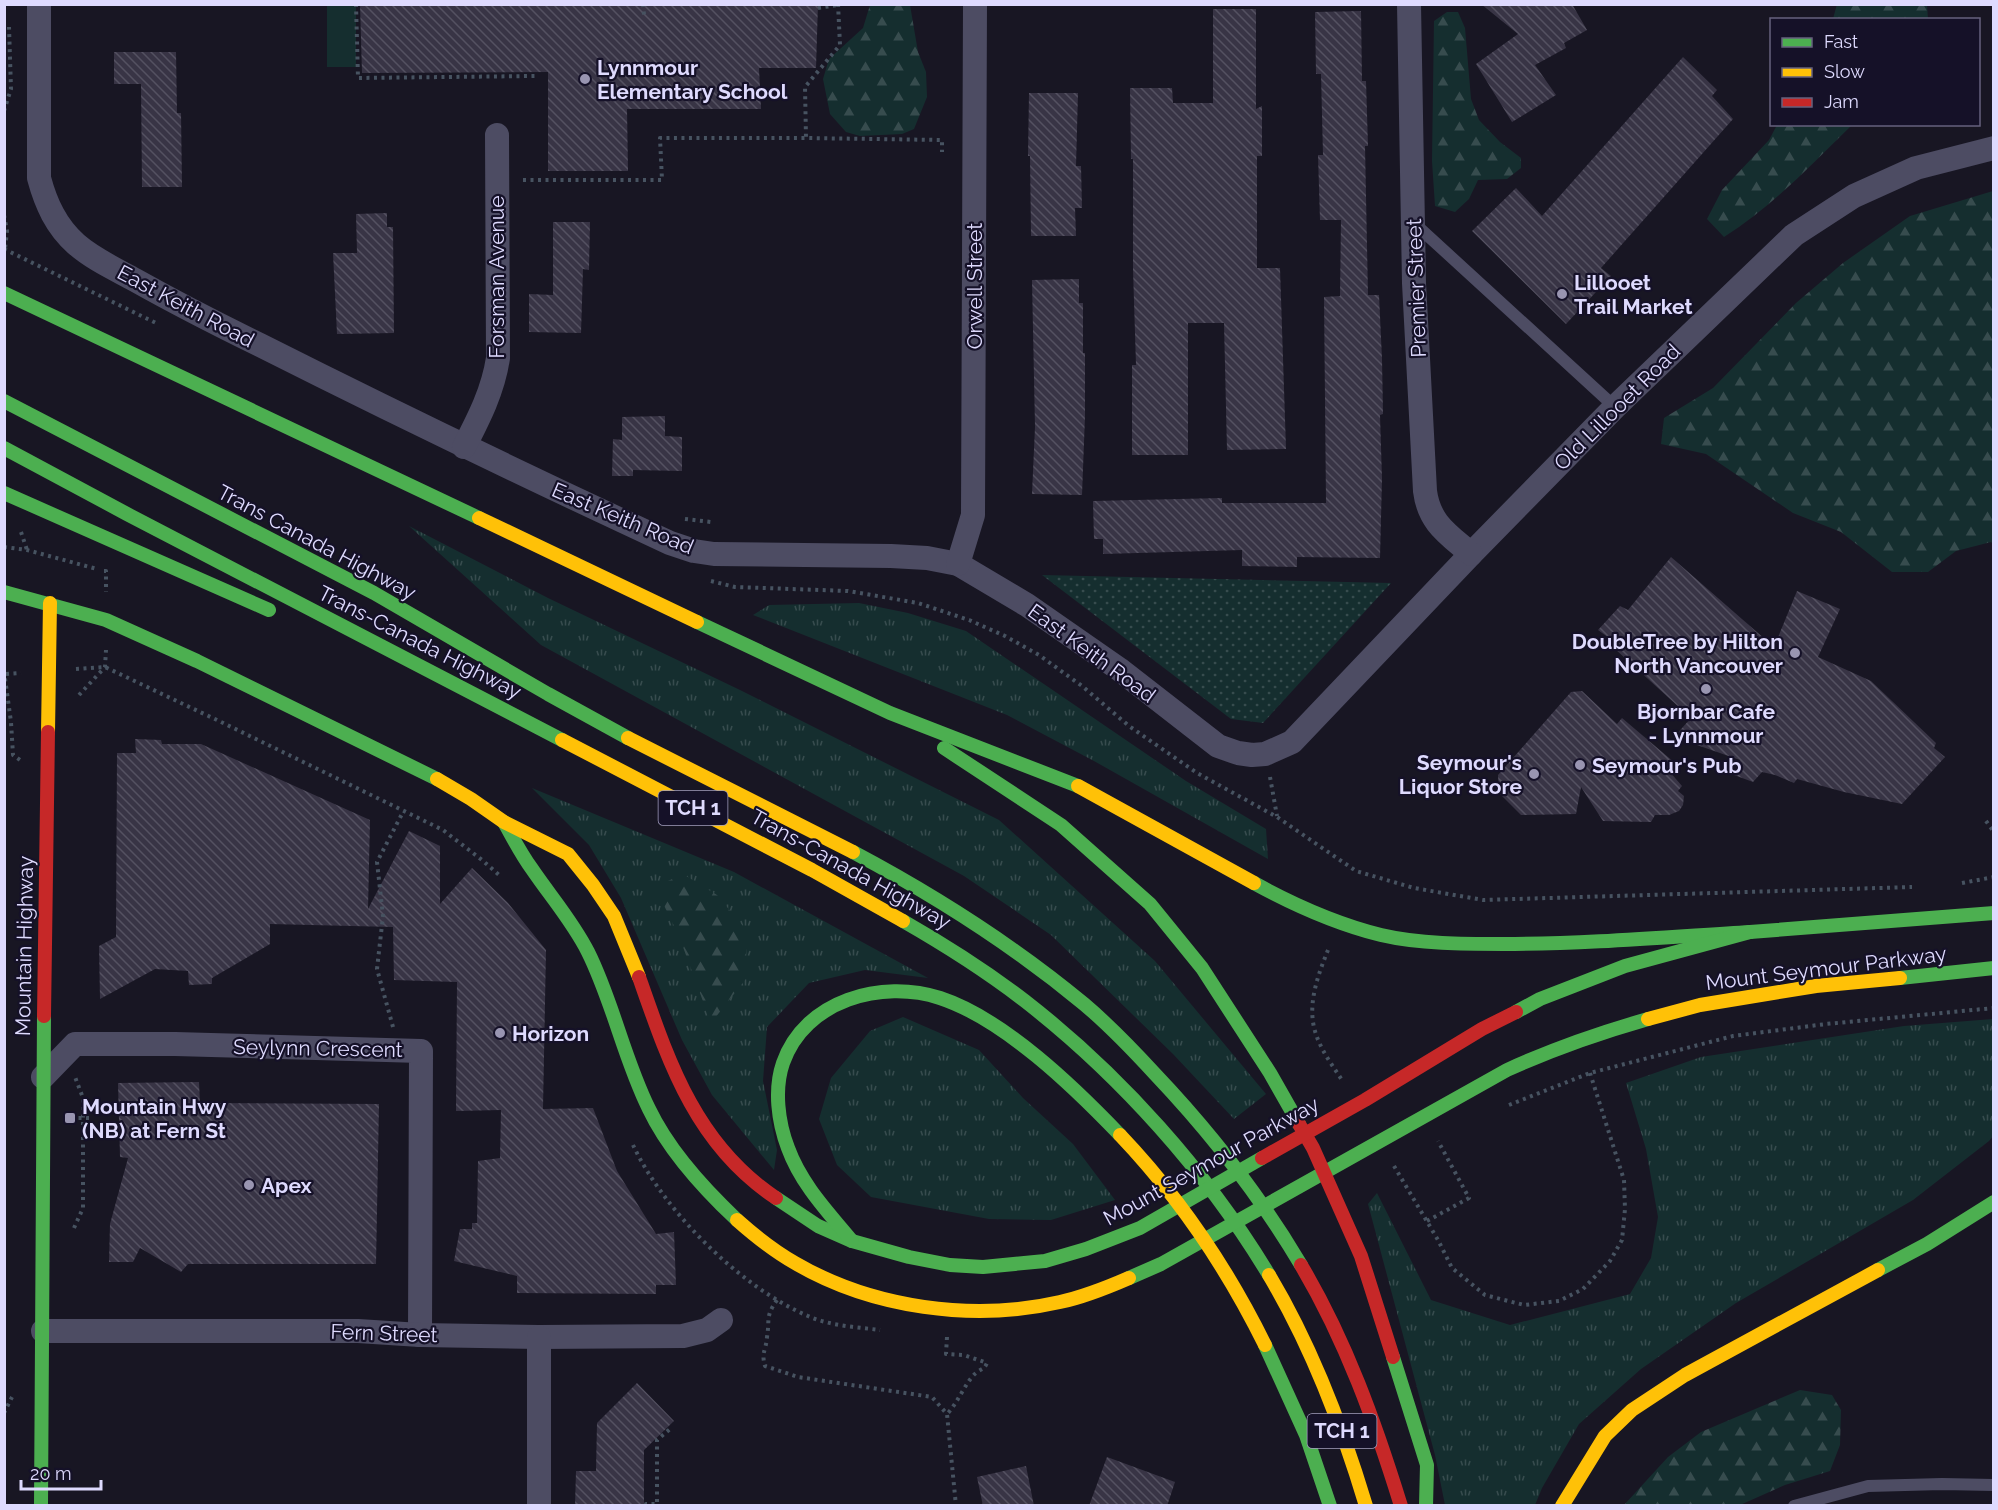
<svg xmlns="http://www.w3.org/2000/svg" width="1998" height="1510" viewBox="0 0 1998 1510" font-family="Raleway,sans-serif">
	<defs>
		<pattern id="grass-tufts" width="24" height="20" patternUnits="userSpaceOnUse" patternTransform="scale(1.5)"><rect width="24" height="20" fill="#152e2f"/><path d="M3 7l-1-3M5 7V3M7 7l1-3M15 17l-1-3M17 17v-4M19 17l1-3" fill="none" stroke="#374c4e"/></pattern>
		<pattern id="forest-firs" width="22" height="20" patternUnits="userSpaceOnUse" patternTransform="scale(1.5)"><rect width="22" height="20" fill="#152e2f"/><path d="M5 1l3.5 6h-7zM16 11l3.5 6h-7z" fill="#374c4e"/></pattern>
		<pattern id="park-dots" width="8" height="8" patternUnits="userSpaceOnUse" patternTransform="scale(1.5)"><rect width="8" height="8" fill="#152e2f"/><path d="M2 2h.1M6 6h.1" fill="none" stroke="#374c4e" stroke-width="1.8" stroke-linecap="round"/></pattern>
		<pattern id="building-back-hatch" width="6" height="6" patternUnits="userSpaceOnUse" patternTransform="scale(1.5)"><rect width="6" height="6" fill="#383445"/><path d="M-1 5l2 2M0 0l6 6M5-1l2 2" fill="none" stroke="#545161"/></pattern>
	</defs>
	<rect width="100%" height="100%" fill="#181623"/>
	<!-- grass -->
	<g fill="url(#grass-tufts)">
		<polygon points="409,526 548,598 740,690 999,820 1155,961 1266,1094 1234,1119 1173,1054 1051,935 964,876 541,645"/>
		<polygon points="859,603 908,613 966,631 1186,781 1266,829 1268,859 1094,761 1007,715 753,615 769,605"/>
		<polygon points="532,788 734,872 928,978 865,970 809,983 767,1027 763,1081 777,1150 774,1170 712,1095 682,1040 621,898 589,845"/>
		<polygon points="903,1017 979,1050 1023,1098 1073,1144 1115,1200 1051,1220 989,1219 871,1197 837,1165 819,1119 831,1078 870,1031"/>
		<polygon points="1993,1019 1994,1135 1989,1141 1913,1200 1736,1303 1641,1369 1579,1424 1542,1488 1535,1505 1445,1505 1435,1455 1368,1204 1377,1193 1431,1300 1510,1325 1630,1294 1651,1258 1658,1217 1646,1149 1626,1083 1701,1057 1904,1026"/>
	</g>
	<!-- forest -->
	<g fill="url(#forest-firs)">
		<polygon points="1837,4 1927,5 1928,19 1833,19"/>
		<polygon points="870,5 910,5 918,52 926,72 927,97 914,129 902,134 860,136 846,132 830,114 823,79 829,59 863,28"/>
		<polygon points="1447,12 1458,12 1465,28 1471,99 1479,120 1500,142 1521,158 1521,168 1507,179 1478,180 1469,199 1455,212 1435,206 1432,161 1434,21"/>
		<path d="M 1777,125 L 1852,125 C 1812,164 1772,207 1724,237 L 1707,219 L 1722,190 L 1769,140 Z"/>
		<polygon points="1993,191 1993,544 1991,542 1956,551 1928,572 1892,572 1841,532 1793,513 1706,454 1661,444 1664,418 1713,388 1796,303 1843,263 1910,216"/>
		<polygon points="683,874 717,895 747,931 745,980 711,1023 679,936 655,887"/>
		<polygon points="1800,1390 1832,1395 1841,1410 1840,1445 1830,1471 1785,1485 1740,1505 1624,1505 1668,1457 1701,1432"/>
	</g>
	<!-- park -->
	<polygon fill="url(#park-dots)" points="1042,575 1391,583 1263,723 1231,719"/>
	<!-- pitch -->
	<rect fill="#152e2f" x="327" y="5" width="29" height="62"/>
	<!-- building -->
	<g fill="url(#building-back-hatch)">
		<polygon points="360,4 818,4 816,68 759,68 761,109 627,109 628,171 548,171 548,72 362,73"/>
		<polygon points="1481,4 1572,4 1587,30 1564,43 1566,48 1535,65 1556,95 1512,122 1476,64 1518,34"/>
		<polygon points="1213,9 1256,9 1256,109 1262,106 1262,156 1257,156 1257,268 1280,268 1286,449 1227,450 1224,323 1188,323 1188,455 1132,455 1132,365 1136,365 1133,269 1133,159 1131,159 1130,88 1172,88 1173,103 1213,103"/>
		<polygon points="1361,11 1362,81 1366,81 1368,146 1365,146 1368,295 1379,295 1382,359 1383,414 1380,415 1382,479 1380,558 1297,557 1297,567 1242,566 1242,550 1103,554 1103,539 1094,539 1093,501 1222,498 1222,503 1326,503 1324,297 1340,296 1341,220 1320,220 1318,155 1323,155 1321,74 1316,74 1315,12"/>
		<polygon points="114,52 176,52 177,113 181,113 182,187 142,187 141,84 114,84"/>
		<polygon points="1683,57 1717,90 1712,96 1733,119 1601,268 1611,276 1566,324 1472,231 1516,188 1542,216"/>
		<polygon points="1029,93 1078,93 1076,166 1081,166 1082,208 1075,208 1076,236 1031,236 1030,156 1028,156"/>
		<polygon points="387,213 387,227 393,227 394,333 337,334 333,253 357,253 356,214"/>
		<polygon points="553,222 590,222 589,270 583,269 581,333 529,332 529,294 553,295"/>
		<polygon points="1079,279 1079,303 1083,303 1083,353 1085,353 1085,416 1082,495 1032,494 1035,427 1032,280"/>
		<polygon points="665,416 665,436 682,437 682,471 633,470 633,476 612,476 613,439 622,440 622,417"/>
		<polygon points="1671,557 1774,647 1797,591 1840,609 1818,657 1871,681 1936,743 1934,748 1945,757 1902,804 1844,792 1797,779 1794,783 1775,775 1762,772 1753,782 1734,775 1740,760 1674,737 1691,718 1615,649 1616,643 1598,630 1620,606 1628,610"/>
		<polygon points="1582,691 1617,724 1622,718 1675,763 1669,771 1682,786 1678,791 1684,796 1683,805 1679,811 1669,815 1655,815 1651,822 1603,821 1581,787 1576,814 1521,815 1499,793 1498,775 1571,692"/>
		<polygon points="135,739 161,740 162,744 201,744 370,820 368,909 409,831 440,846 440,904 472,868 508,903 546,950 543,1109 593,1108 617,1171 656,1234 674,1232 676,1285 656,1285 656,1294 517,1293 517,1276 454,1261 460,1229 472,1229 472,1223 477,1223 478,1161 500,1158 501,1110 456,1111 457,982 394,980 393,927 270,924 270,944 212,978 212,984 189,985 188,971 155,969 100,999 99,946 116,937 117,753 136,753"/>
		<polygon points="199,1082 200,1103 379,1104 376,1264 188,1264 181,1272 140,1248 133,1262 109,1262 110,1224 128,1158 120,1157 118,1083"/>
		<polygon points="637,1383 674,1421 644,1450 644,1506 575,1506 576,1471 596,1471 597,1423"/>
		<polygon points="1107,1457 1175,1482 1167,1506 1089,1506"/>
		<polygon points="1026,1466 1034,1506 983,1506 977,1477"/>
	</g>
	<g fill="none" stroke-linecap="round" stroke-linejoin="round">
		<!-- path -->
		<g stroke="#475361" stroke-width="4" stroke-dasharray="3 4.5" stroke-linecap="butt">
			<polyline points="356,4 358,78 535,76"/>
			<polyline points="643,4 644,15"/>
			<polyline points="838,4 840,45 805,87 806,138 942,140 942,152"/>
			<polyline points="818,8 838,5"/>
			<polyline points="4,111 11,89 9,27"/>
			<polyline points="523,180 662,180 660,138 806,138"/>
			<polyline points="4,215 7,231 5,249"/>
			<polyline points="4,249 158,324"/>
			<polyline points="685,519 711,522"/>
			<polyline points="21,532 27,550"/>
			<polyline points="4,547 27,550 97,569"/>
			<polyline points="104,571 106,571 106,592"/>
			<polyline points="711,581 735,587 848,591 918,603 969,620 1005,636 1039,655 1082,686 1129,726 1197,773 1277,817 1356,871 1414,888 1483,900 1912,887"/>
			<polyline points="76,669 105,667 219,721 443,830 482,860 499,875"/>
			<polyline points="4,671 11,722 13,755 20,760"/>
			<polyline points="6,674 21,673"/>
			<polyline points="79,695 105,667 106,650"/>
			<polyline points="1270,777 1277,816"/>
			<polyline points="1986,821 1994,832"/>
			<polyline points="1962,883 1994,877"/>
			<path d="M 1328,950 C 1318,975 1307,1004 1315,1031 C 1320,1049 1332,1065 1342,1080"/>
			<polyline points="393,1027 377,969 383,916 377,862 403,812"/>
			<polyline points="1509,1105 1590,1073 1733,1036 1826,1024 1994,1008"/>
			<polyline points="71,1118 91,1118"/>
			<path d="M 633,1145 C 664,1211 740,1287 808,1316 C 830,1326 856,1327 880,1330"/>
			<polyline points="1394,1166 1438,1240 1452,1268 1485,1295 1524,1305 1559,1301 1583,1289 1610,1261 1622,1240 1625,1209 1624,1180 1590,1073"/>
			<polyline points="1427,1221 1469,1198 1438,1141"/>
			<polyline points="74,1228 83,1208 83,1098 75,1077"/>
			<path d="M 777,1300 C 765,1317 770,1319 767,1337 C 766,1351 761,1352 765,1366 L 798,1377 L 932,1397 L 947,1414 L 956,1506"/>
			<path d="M 947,1337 L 946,1354 L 964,1355 L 987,1363 C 984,1370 982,1368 976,1373 C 966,1381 958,1403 947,1414"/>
			<polyline points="4,1413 12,1397"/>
			<polyline points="646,1506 646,1504 657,1504 657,1440 670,1429"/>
		</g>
		<!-- lane -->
		<g stroke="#4d4c63" stroke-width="12">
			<polyline points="1415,224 1615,407"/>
			<polyline points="1794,1506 1868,1486 1942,1484 1994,1485"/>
		</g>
		<!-- street -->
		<g stroke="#4d4c63" stroke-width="24">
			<path d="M 39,4 L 39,178 C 46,204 56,226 76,244 C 93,259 115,269 135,280 C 176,303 217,324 260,345 C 395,413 532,479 670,543 L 694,551 L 714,554 L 891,556 L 927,558 L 958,564 L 1027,605 L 1119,669 L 1218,746 L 1238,753 L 1252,755 L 1265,754 L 1292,742 L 1471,554 L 1615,407 L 1794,235 L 1854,196 L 1916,168 L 1994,148"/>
			<path d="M 1409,4 L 1414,283 L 1425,491 C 1429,523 1448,534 1471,554"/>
			<path d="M 464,447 C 479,418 493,391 498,358 L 497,135"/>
			<polyline points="958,564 973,515 975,4"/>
			<polyline points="43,1077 75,1044 175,1044 421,1051 420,1335"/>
			<polyline points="43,1331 358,1331 420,1335 539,1337 683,1336 707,1330 721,1320"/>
			<polyline points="539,1337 539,1506"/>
		</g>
		<!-- fast -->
		<g stroke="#4caf50" stroke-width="14">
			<polyline points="4,293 479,518"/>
			<polyline points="4,401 374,593 548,694 628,738"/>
			<polyline points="4,448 127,514 562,740"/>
			<polyline points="4,493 269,610"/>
			<polyline points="4,592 106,620 197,661 437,779"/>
			<polyline points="697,622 890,713 1078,786"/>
			<polyline points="944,748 1061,825 1150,904 1202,968 1270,1073 1299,1124"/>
			<path d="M 504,822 C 513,838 521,854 532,869 C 551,897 573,922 588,952 C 613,1002 624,1059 649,1109 C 669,1151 703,1188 737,1220"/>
			<path d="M 853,852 C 934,895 1014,946 1084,1004 C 1110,1026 1133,1050 1155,1074 C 1211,1133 1260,1196 1301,1265"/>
			<path d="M 1254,883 C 1294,905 1337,924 1381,935 C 1419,944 1465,944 1504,944 C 1586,944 1668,937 1750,932"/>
			<path d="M 903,921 C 945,945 986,971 1025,1001 C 1120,1075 1207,1172 1269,1275"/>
			<polyline points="1900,978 1994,968"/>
			<polyline points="1516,1012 1540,999 1625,966 1750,932 1994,913"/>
			<polyline points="776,1198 818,1226 852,1241 909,1257 950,1265 983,1267 1045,1261 1086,1249 1140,1228 1262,1158"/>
			<path d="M 852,1241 C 828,1212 801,1184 788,1148 C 778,1122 774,1089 783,1063 C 805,1000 882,979 940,998 C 1004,1019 1074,1087 1120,1135"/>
			<polyline points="1878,1270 1927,1244 1994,1202"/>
			<path d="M 1129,1278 L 1161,1264 L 1507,1070 C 1553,1049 1599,1033 1648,1019"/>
			<polyline points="1265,1345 1306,1435 1330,1506"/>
			<polyline points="1393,1357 1427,1465 1426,1506"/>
			<polyline points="41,1506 44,1016"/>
		</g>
		<!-- slow -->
		<g stroke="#ffc107" stroke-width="14">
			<polyline points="479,518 697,622"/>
			<polyline points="48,732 50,603"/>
			<polyline points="628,738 853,852"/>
			<polyline points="562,740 812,870 903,921"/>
			<polyline points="437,779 471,799 504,822 568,854 593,885 614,916 639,977"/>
			<polyline points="1078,786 1254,883"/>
			<polyline points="1648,1019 1700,1005 1816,986 1900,978"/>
			<path d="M 1120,1135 C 1179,1197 1227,1268 1265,1345"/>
			<path d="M 737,1220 C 755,1236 774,1251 795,1263 C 872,1308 973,1322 1060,1302 C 1084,1297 1106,1288 1129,1278"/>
			<path d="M 1269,1275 C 1312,1347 1342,1426 1366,1506"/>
			<polyline points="1562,1506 1605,1436 1632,1410 1685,1375 1878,1270"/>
		</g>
		<!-- jam -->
		<g stroke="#c62828" stroke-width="14">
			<path d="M 639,977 C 669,1063 696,1145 776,1198"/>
			<polyline points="44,1016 48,732"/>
			<polyline points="1299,1124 1313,1148 1361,1256 1393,1357"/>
			<polyline points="1262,1158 1365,1100 1482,1029 1516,1012"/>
			<path d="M 1301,1265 C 1346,1341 1375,1422 1401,1506"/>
		</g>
	</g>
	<!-- markers -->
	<g fill="#9995b1" stroke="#151128" stroke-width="2">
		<circle cx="585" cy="79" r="6"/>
		<circle cx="1562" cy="294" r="6"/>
		<circle cx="1795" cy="653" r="6"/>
		<circle cx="1706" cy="689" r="6"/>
		<circle cx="1580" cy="765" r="6"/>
		<circle cx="1534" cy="774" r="6"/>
		<circle cx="500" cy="1033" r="6"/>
		<rect x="64" y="1112" width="12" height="12" rx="3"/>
		<circle cx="249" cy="1185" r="6"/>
	</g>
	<g text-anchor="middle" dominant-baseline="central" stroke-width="4.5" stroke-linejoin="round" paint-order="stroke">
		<!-- shield labels -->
		<g fill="#151128" stroke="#a29ebe" stroke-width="1.5">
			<rect x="658.5" y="791" width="69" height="34" rx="4.5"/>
			<rect x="1307.5" y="1414" width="69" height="34" rx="4.5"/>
		</g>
		<g font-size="20" font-weight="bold" fill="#dedafe">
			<text x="693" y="808">TCH 1</text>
			<text x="1342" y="1431">TCH 1</text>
		</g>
		<!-- poi labels -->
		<g font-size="21" font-weight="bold" fill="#dedafe" stroke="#151128" text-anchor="start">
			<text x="597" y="67">Lynnmour<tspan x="597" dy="24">Elementary School</tspan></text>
			<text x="1574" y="282">Lillooet<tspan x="1574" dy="24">Trail Market</tspan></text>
			<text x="1783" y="641" text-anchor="end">DoubleTree by Hilton<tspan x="1783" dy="24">North Vancouver</tspan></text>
			<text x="1706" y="711" text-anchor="middle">Bjornbar Cafe<tspan x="1706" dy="24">- Lynnmour</tspan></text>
			<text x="1522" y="762" text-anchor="end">Seymour's<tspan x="1522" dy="24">Liquor Store</tspan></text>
			<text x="1592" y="765">Seymour's Pub</text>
			<text x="512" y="1033">Horizon</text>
			<text x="82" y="1106">Mountain Hwy<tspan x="82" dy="24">(NB) at Fern St</tspan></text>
			<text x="261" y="1185">Apex</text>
		</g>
		<!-- street labels -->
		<g font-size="21" fill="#dedafe" stroke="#151128">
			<text transform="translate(496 277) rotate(-90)">Forsman Avenue</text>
			<text transform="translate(974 286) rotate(-90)">Orwell Street</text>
			<text transform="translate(1416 288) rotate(-92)">Premier Street</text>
			<text transform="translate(186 306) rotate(28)">East Keith Road</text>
			<text transform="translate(1617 407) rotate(-45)">Old Lillooet Road</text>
			<text transform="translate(623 518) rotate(23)">East Keith Road</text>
			<text transform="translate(317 542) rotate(28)">Trans Canada Highway</text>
			<text transform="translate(420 642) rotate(27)">Trans-Canada Highway</text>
			<text transform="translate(1092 653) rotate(36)">East Keith Road</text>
			<text transform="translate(851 869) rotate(29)">Trans-Canada Highway</text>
			<text transform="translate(24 946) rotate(-89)">Mountain Highway</text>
			<text transform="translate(1826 968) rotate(-7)">Mount Seymour Parkway</text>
			<text transform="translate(318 1048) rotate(1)">Seylynn Crescent</text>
			<text transform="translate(1211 1161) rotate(-29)">Mount Seymour Parkway</text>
			<text transform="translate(384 1333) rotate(2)">Fern Street</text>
		</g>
	</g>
	<!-- border -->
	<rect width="1998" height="1510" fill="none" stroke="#dedafe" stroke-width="12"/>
	<!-- legend -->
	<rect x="1770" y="18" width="210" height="108" fill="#151128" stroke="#65617e" stroke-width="1.5"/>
	<rect x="1782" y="38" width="30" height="9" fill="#4caf50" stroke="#65617e" stroke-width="1.5"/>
	<text x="1824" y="48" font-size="18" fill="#dedafe">Fast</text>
	<rect x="1782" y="68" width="30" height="9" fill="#ffc107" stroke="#65617e" stroke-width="1.5"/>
	<text x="1824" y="78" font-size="18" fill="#dedafe">Slow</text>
	<rect x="1782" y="98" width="30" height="9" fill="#c62828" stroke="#65617e" stroke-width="1.5"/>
	<text x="1824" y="108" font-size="18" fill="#dedafe">Jam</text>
	<!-- scale -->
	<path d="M21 1480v9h80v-9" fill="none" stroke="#dedafe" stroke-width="3"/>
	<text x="30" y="1480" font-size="18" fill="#dedafe" stroke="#151128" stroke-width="4.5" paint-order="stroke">20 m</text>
</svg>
